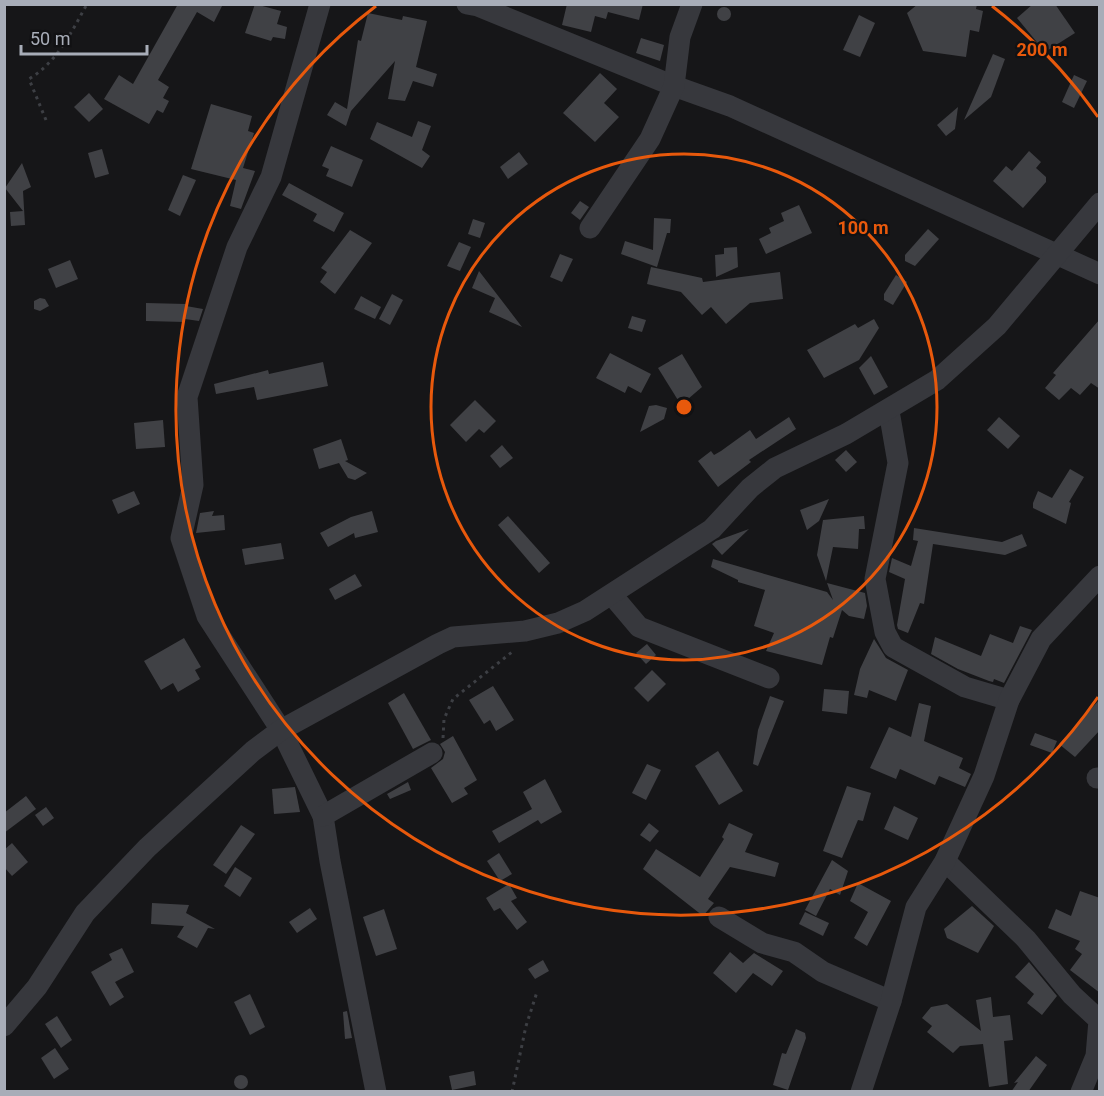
<svg xmlns="http://www.w3.org/2000/svg" width="1104" height="1096" viewBox="0 0 1104 1096" font-family="Roboto,sans-serif">
	<rect width="100%" height="100%" fill="#161618"/>
	<!-- building -->
	<g fill="#404145">
		<polygon points="178,4 223,4 214,22 197,12 158,80 169,87 163,98 169,101 163,113 157,110 149,124 104,99 119,75 133,84"/>
		<polygon points="255,4 281,11 277,24 287,27 285,39 273,37 271,41 245,33"/>
		<polygon points="567,4 643,4 639,20 608,12 606,19 595,16 591,32 562,25"/>
		<polygon points="918,4 977,4 976,9 983,11 979,32 970,30 966,57 923,51 907,13"/>
		<polygon points="1033,4 1055,4 1075,33 1045,52 1017,18"/>
		<circle cx="724" cy="14" r="7"/>
		<polygon points="368,13 402,20 403,16 427,21 416,67 437,74 433,87 413,81 405,101 388,99 395,61 351,111 346,126 327,115 335,102 347,109 358,40 361,41"/>
		<polygon points="859,15 875,23 860,57 843,50"/>
		<polygon points="641,38 664,45 660,61 636,53"/>
		<polygon points="993,54 1005,59 991,97 964,120"/>
		<polygon points="600,73 617,89 604,103 619,117 595,142 563,113"/>
		<polygon points="1074,75 1087,81 1074,108 1062,102"/>
		<polygon points="89,93 103,109 89,122 74,107"/>
		<polygon points="211,104 252,116 248,131 254,133 243,168 255,171 241,209 230,206 236,180 191,169"/>
		<polygon points="958,107 955,129 946,136 937,125"/>
		<polygon points="418,121 431,126 422,150 430,156 422,168 370,139 377,122 412,137"/>
		<polygon points="331,146 363,160 352,187 326,176 329,169 322,166"/>
		<polygon points="102,149 109,174 95,178 88,153"/>
		<polygon points="1029,151 1041,162 1036,168 1046,177 1046,182 1023,208 993,181 1006,166 1012,171"/>
		<polygon points="519,152 528,164 508,179 500,167"/>
		<polygon points="22,163 31,187 23,191 25,225 11,226 10,212 23,211 5,188"/>
		<polygon points="183,175 196,180 180,216 168,210"/>
		<polygon points="289,183 344,213 334,232 313,221 317,214 282,195"/>
		<polygon points="580,201 589,207 580,220 571,213"/>
		<polygon points="799,205 812,233 766,254 759,239 771,233 769,228 784,221 781,213"/>
		<polygon points="654,218 671,219 670,233 667,233 657,267 621,254 625,241 653,250"/>
		<polygon points="473,219 485,223 480,238 468,234"/>
		<polygon points="928,229 939,239 915,266 905,261 905,255"/>
		<polygon points="350,230 372,243 335,294 320,282 327,272 321,268"/>
		<polygon points="459,242 471,247 460,271 447,266"/>
		<polygon points="737,247 738,267 716,277 715,255 724,254 724,248"/>
		<polygon points="560,254 573,259 562,282 550,277"/>
		<polygon points="70,260 78,279 56,288 48,269"/>
		<polygon points="651,267 702,278 703,282 780,272 783,299 750,303 726,324 711,307 702,315 681,292 647,284"/>
		<polygon points="479,271 499,297 522,327 489,312 495,298 472,288"/>
		<polygon points="896,275 907,282 893,305 884,300 884,294"/>
		<polygon points="392,294 403,300 390,325 379,319"/>
		<polygon points="361,296 381,307 375,319 354,309"/>
		<polygon points="40,298 45,299 49,306 40,311 34,309 34,301"/>
		<polygon points="146,303 186,304 186,306 203,309 199,321 185,319 185,322 146,321"/>
		<polygon points="632,316 646,320 642,332 628,328"/>
		<polygon points="874,319 879,328 859,360 824,378 807,350 855,324 858,328"/>
		<polygon points="1100,319 1100,389 1091,383 1080,395 1071,388 1059,400 1045,388 1056,375 1053,373"/>
		<polygon points="610,353 651,374 641,393 628,386 625,393 596,378"/>
		<polygon points="682,354 702,387 681,405 658,368"/>
		<polygon points="871,356 888,387 874,395 859,368"/>
		<polygon points="323,362 328,386 257,400 254,387 216,394 214,384 268,370 269,374"/>
		<polygon points="475,400 496,421 484,433 479,429 466,442 450,425"/>
		<polygon points="656,405 667,408 664,419 640,432 649,406"/>
		<polygon points="789,417 796,429 749,460 751,462 718,487 698,461 711,451 714,455 721,451 750,430 756,439"/>
		<polygon points="999,417 1020,436 1008,449 987,430"/>
		<polygon points="163,420 165,447 136,449 134,423"/>
		<polygon points="341,439 348,460 345,461 367,473 355,480 348,478 339,463 319,469 313,449"/>
		<polygon points="502,445 513,458 500,468 490,456"/>
		<polygon points="846,450 857,462 846,472 835,460"/>
		<polygon points="1070,469 1084,477 1069,502 1071,503 1066,524 1033,508 1033,503 1038,491 1052,498"/>
		<polygon points="134,491 140,504 118,514 112,500"/>
		<polygon points="829,499 819,521 807,530 800,510"/>
		<polygon points="214,511 212,516 224,515 225,530 196,533 200,513"/>
		<polygon points="372,511 378,532 355,538 354,533 328,547 320,533 351,517"/>
		<polygon points="508,516 550,563 539,573 498,525"/>
		<polygon points="864,516 865,529 859,529 858,549 833,547 826,581 817,555 823,520"/>
		<polygon points="914,528 1002,542 1022,534 1027,546 1005,555 933,544 924,604 920,603 908,633 898,629 897,625 905,579 889,572 892,558 911,566 918,541 913,540"/>
		<polygon points="749,529 722,555 712,544 716,541"/>
		<polygon points="281,543 284,559 245,565 242,549"/>
		<polygon points="713,559 827,592 833,600 827,583 865,593 867,606 864,619 849,616 842,610 833,638 830,637 822,665 766,651 774,633 754,626 765,590 738,582 738,580 711,567"/>
		<polygon points="355,574 362,586 335,600 329,589"/>
		<polygon points="1020,626 1032,630 1004,683 994,679 993,682 989,681 958,669 931,654 935,637 981,656 990,634 1013,643"/>
		<polygon points="184,638 201,667 195,670 200,679 178,692 173,683 161,690 144,661"/>
		<polygon points="874,639 886,658 908,670 896,701 869,690 867,698 854,695 860,669"/>
		<polygon points="647,644 656,655 646,664 636,653"/>
		<polygon points="652,670 666,684 648,702 634,688"/>
		<polygon points="493,686 514,720 496,731 490,720 484,724 469,700"/>
		<polygon points="824,689 849,691 847,714 822,711"/>
		<polygon points="404,693 431,740 413,749 388,703"/>
		<polygon points="770,696 784,701 758,766 753,764 758,730"/>
		<polygon points="1100,699 1100,730 1075,757 1059,744"/>
		<polygon points="919,703 931,706 924,741 963,758 959,768 971,774 965,787 939,776 935,785 900,769 896,779 870,768 889,727 911,737"/>
		<polygon points="1035,733 1057,741 1052,753 1030,745"/>
		<polygon points="453,736 477,780 464,788 468,794 452,803 431,768 443,759 445,752 440,744"/>
		<polygon points="718,751 743,791 719,805 695,766"/>
		<polygon points="647,764 661,770 646,800 632,793"/>
		<polygon points="545,779 562,812 541,824 538,820 499,843 492,831 532,809 523,792"/>
		<polygon points="408,782 411,790 390,799 387,794"/>
		<polygon points="847,786 871,793 863,821 858,820 842,858 823,851"/>
		<polygon points="295,787 300,812 274,814 272,789"/>
		<polygon points="26,796 36,809 4,833 4,813"/>
		<polygon points="894,806 918,818 908,840 884,829"/>
		<polygon points="46,807 54,818 43,826 35,815"/>
		<polygon points="649,823 659,831 650,842 640,835"/>
		<polygon points="729,823 753,834 745,852 779,863 775,877 730,867 708,899 714,903 703,916 643,869 656,849 700,877 724,839 722,837"/>
		<polygon points="241,825 255,834 226,874 213,865"/>
		<polygon points="12,843 28,862 12,876 4,867 4,850"/>
		<polygon points="499,853 512,874 500,881 487,861"/>
		<polygon points="832,860 848,871 840,895 830,889 816,916 805,910"/>
		<polygon points="235,867 252,878 240,897 224,886"/>
		<polygon points="858,883 891,901 867,946 854,938 868,912 850,901"/>
		<polygon points="509,884 517,898 511,901 527,922 517,930 500,908 494,911 486,898"/>
		<polygon points="1080,891 1100,898 1100,993 1070,970 1082,954 1075,949 1080,941 1048,928 1056,909 1071,916"/>
		<polygon points="152,903 189,905 186,913 215,929 208,928 197,948 177,937 184,926 151,924"/>
		<polygon points="972,906 994,926 978,953 947,938 944,929"/>
		<polygon points="310,908 317,919 297,933 289,922"/>
		<polygon points="384,909 397,949 376,956 363,917"/>
		<polygon points="805,912 829,923 823,936 799,924"/>
		<polygon points="122,948 134,972 115,982 124,997 110,1006 91,972 112,960 109,954"/>
		<polygon points="730,952 743,963 754,953 783,971 772,986 753,973 736,993 713,973"/>
		<polygon points="543,960 549,971 535,979 528,969"/>
		<polygon points="1029,962 1057,996 1042,1015 1027,1003 1034,994 1015,977"/>
		<polygon points="250,994 265,1027 250,1035 234,1002"/>
		<polygon points="991,997 993,1017 1010,1015 1013,1040 1004,1041 1008,1084 989,1087 983,1044 960,1046 953,1053 927,1032 932,1026 922,1018 931,1007 947,1004 981,1031 976,1000"/>
		<polygon points="347,1011 352,1038 345,1039 343,1012"/>
		<polygon points="57,1016 72,1040 61,1048 45,1024"/>
		<polygon points="796,1029 805,1033 806,1038 788,1090 773,1085 782,1053 786,1054"/>
		<polygon points="55,1048 69,1069 54,1079 41,1058"/>
		<polygon points="1036,1056 1047,1065 1028,1092 1011,1092 1018,1082 1014,1083"/>
		<polygon points="474,1071 476,1085 452,1090 449,1076"/>
		<circle cx="241" cy="1082" r="7"/>
	</g>
	<g fill="none" stroke-linecap="round" stroke-linejoin="round">
		<!-- path -->
		<g stroke="#3d3f44" stroke-width="3" stroke-dasharray="3 4.5" stroke-linecap="butt">
			<path d="M 46,120 L 29,79 C 57,62 71,33 87,4"/>
			<polyline points="443,738 444,719 453,699 512,652"/>
			<polyline points="512,1092 526,1026 537,992"/>
		</g>
		<!-- minor -->
		<g stroke="#37383d" stroke-width="21">
			<polyline points="320,4 271,177 237,247 187,397 193,485 181,538 207,616 281,730 323,816 330,861 376,1092"/>
			<polyline points="467,4 478,6 674,86 730,106 1100,274"/>
			<polyline points="590,228 650,139 674,86 680,37 692,4"/>
			<polyline points="889,411 898,463 875,579 885,632 893,647 965,687 1009,700"/>
			<polyline points="612,595 639,627 769,678"/>
			<polyline points="1097,778 1100,778"/>
			<polyline points="323,816 432,753"/>
			<polyline points="945,861 1026,939 1072,995 1099,1020 1096,1056 1081,1092"/>
			<polyline points="719,917 762,943 794,952 823,972 891,1001"/>
			<polyline points="4,1026 37,987 85,913 147,848 253,751 281,730 438,644 453,637 525,631 558,623 585,611 712,529 750,488 775,468 846,434 937,380 997,326 1100,203"/>
			<polyline points="861,1092 891,1001 916,907 945,861 984,776 1009,700 1041,639 1100,576"/>
		</g>
	</g>
	<!-- distance rings -->
	<g fill="none" stroke="#e8590c" stroke-width="3">
		<circle cx="684" cy="407" r="253"/>
		<path d="M1098 697A506 506 0 1 1 376 6M992 6A506 506 0 0 1 1098 117"/>
	</g>
	<circle cx="684" cy="407" r="9" fill="#e8590c" stroke="#111113" stroke-width="3"/>
	<g font-size="18" text-anchor="middle" font-weight="bold" fill="#e8590c" stroke="#111113" stroke-width="4.5" stroke-linejoin="round" paint-order="stroke">
		<text x="1042" y="56">200 m</text>
		<text x="863" y="234">100 m</text>
	</g>
	<!-- border -->
	<rect width="1104" height="1096" fill="none" stroke="#a8adb8" stroke-width="12"/>
	<!-- scale -->
	<path d="M21 45v9h126v-9" fill="none" stroke="#a8adb8" stroke-width="3"/>
	<text x="30" y="45" font-size="18" fill="#a8adb8" stroke="#111113" stroke-width="4.5" paint-order="stroke">50 m</text>
</svg>
